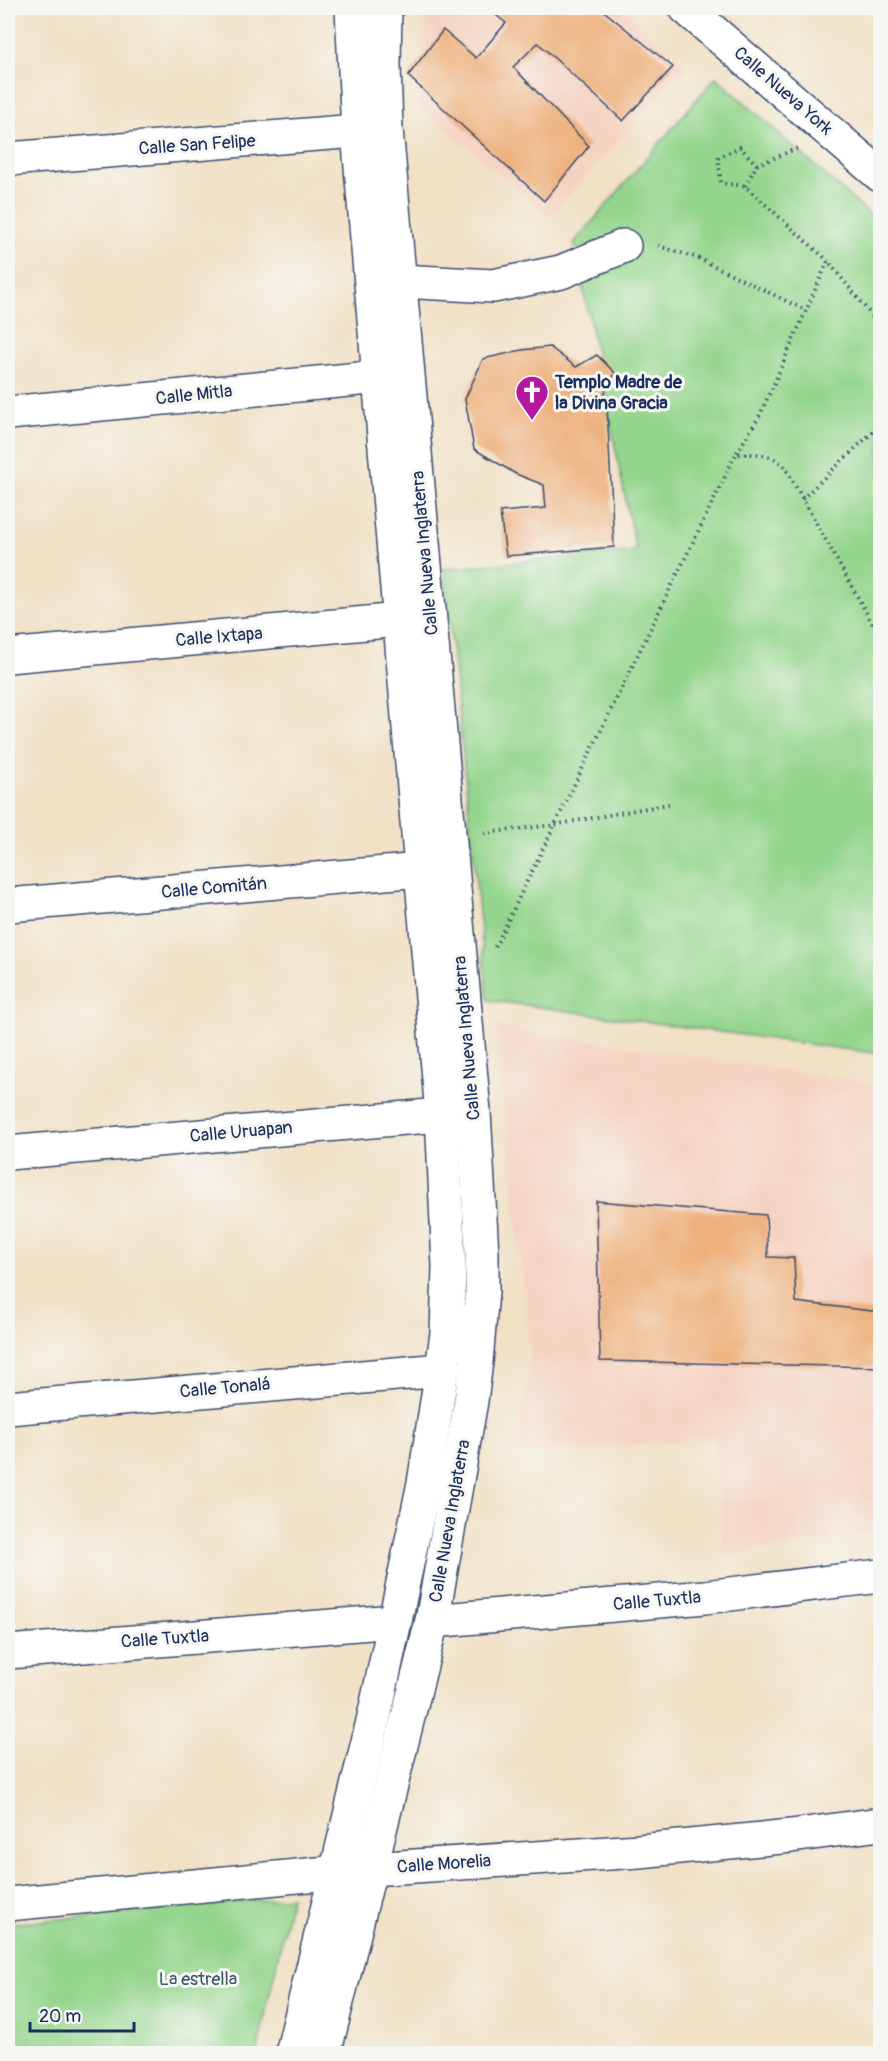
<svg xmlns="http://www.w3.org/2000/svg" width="888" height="2061" viewBox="0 0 888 2061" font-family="Pangolin,sans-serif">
	<rect width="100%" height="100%" fill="#f6f6f2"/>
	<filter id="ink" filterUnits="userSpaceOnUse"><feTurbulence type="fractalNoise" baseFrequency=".0167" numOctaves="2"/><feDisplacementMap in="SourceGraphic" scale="12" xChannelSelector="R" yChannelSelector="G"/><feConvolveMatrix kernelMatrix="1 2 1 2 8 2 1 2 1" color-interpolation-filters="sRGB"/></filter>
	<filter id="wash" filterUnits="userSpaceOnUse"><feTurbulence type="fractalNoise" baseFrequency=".008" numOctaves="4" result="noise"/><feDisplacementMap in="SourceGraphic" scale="24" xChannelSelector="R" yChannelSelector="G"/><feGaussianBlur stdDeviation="1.35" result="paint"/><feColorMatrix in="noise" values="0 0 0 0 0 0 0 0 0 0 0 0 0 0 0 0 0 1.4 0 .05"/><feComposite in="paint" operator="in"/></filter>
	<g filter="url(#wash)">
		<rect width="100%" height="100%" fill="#f1e1c5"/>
		<!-- built -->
		<g fill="#f5d3c2">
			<polygon points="427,8 623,8 686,67 549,216 418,106"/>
			<polygon points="496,1026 880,1085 880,1531 723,1557 715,1437 517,1456 530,1351"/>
		</g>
		<!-- green -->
		<g fill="#94d68d" stroke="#588276" stroke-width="1.5">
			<polygon points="716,77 880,224 880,1054 488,1000 444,569 636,551 574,243"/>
			<polygon points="291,1897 257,2053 8,2053 8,1924"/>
		</g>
		<g id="blocks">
			<!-- building -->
			<g fill="#eeb07b">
				<polygon points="487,8 600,8 673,67 623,121 538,43 513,67 589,146 544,201 408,76 443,30 476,58 506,23"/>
				<polygon points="550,347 576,367 597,355 615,373 598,406 607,405 614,547 506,556 500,512 546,508 544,485 516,474 474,449 465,399 483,359 522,350"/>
				<polygon points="596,1201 766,1215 768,1257 794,1258 796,1302 880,1312 880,1367 600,1361"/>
			</g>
		</g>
	</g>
	<g filter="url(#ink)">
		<use href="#blocks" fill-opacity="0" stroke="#3b4a6d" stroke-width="1.5"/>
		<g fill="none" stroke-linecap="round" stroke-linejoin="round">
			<defs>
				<g id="minor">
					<polyline points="686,8 880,175"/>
					<polyline points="8,159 381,129"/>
					<polyline points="400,281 493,286 561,272 624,246"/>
					<polyline points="8,413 380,377"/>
					<polyline points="8,656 421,618"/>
					<polyline points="8,905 421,870"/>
					<polyline points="8,1153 463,1113"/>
					<polyline points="8,1408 442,1370"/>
					<polyline points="432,1621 705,1597 880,1576"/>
					<polyline points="8,1652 395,1621"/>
					<polyline points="8,1904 370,1869 639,1851 791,1836 880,1824"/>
					<polyline points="292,2054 374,1717 395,1621 424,1483 442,1370 447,1333 449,1267 442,1114 358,132 352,8"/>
					<polyline points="324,2054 432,1621 471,1401 476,1362 482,1291 482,1254 474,1112 386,129 384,65 385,8"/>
				</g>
			</defs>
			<!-- minor casing -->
			<use href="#minor" stroke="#3b4a6d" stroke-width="36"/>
			<!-- path -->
			<g stroke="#3b4a6d" stroke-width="4" stroke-dasharray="1.5 4.5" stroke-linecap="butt">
				<polyline points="757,165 740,147 718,158 721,183 745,186 828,261"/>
				<polyline points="745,186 757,165 798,148"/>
				<polyline points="658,246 698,258 805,310"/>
				<path d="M 880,326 L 828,261 L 760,415 L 736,454 C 756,454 770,452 785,467 L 880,637"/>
				<polyline points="802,499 880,425"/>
				<polyline points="484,833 553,825 669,804"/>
				<polyline points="495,947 736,454"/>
			</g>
			<!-- minor -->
			<use href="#minor" stroke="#fff" stroke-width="33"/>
		</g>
	</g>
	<!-- icons -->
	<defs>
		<symbol id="church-pin" viewBox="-11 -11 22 30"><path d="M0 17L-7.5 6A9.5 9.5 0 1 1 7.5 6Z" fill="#b5179e" stroke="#f6f6f2"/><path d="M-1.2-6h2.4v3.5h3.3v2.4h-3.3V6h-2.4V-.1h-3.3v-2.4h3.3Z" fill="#fff"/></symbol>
	</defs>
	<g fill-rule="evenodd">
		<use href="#church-pin" x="513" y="373" width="38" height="52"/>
	</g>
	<g text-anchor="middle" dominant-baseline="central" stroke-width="6" stroke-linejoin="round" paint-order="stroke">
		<!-- street labels -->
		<g font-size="18" fill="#1b2f5e" stroke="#f6f6f2">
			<text transform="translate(783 91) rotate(41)">Calle Nueva York</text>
			<text transform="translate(197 145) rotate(-4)">Calle San Felipe</text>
			<text transform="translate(194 395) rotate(-6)">Calle Mitla</text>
			<text transform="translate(425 553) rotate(-95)">Calle Nueva Inglaterra</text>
			<text transform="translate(219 637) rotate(-5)">Calle Ixtapa</text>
			<text transform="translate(214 888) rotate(-5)">Calle Comitán</text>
			<text transform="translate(467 1038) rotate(-95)">Calle Nueva Inglaterra</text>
			<text transform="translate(241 1132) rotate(-5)">Calle Uruapan</text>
			<text transform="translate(225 1388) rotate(-5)">Calle Tonalá</text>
			<text transform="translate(450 1521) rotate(-80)">Calle Nueva Inglaterra</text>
			<text transform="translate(657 1601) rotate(-5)">Calle Tuxtla</text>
			<text transform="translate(165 1639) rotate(-4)">Calle Tuxtla</text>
			<text transform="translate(444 1864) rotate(-4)">Calle Morelia</text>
		</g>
		<!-- poi labels -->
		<g font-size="18" font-weight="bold" fill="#1b2f5e" stroke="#f6f6f2" text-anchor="start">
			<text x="555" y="382">Templo Madre de<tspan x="555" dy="21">la Divina Gracia</tspan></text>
		</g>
		<!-- park labels -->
		<g font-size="18" fill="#39596a" stroke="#f6f6f2">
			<text x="198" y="1979">La estrella</text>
		</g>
	</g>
	<!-- margin -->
	<rect width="888" height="2061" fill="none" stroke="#f6f6f2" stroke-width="30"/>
	<!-- scale -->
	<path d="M30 2022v9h104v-9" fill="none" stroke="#1b2f5e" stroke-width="3"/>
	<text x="39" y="2022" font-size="18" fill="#1b2f5e" stroke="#f6f6f2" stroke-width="4.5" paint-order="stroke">20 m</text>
</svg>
